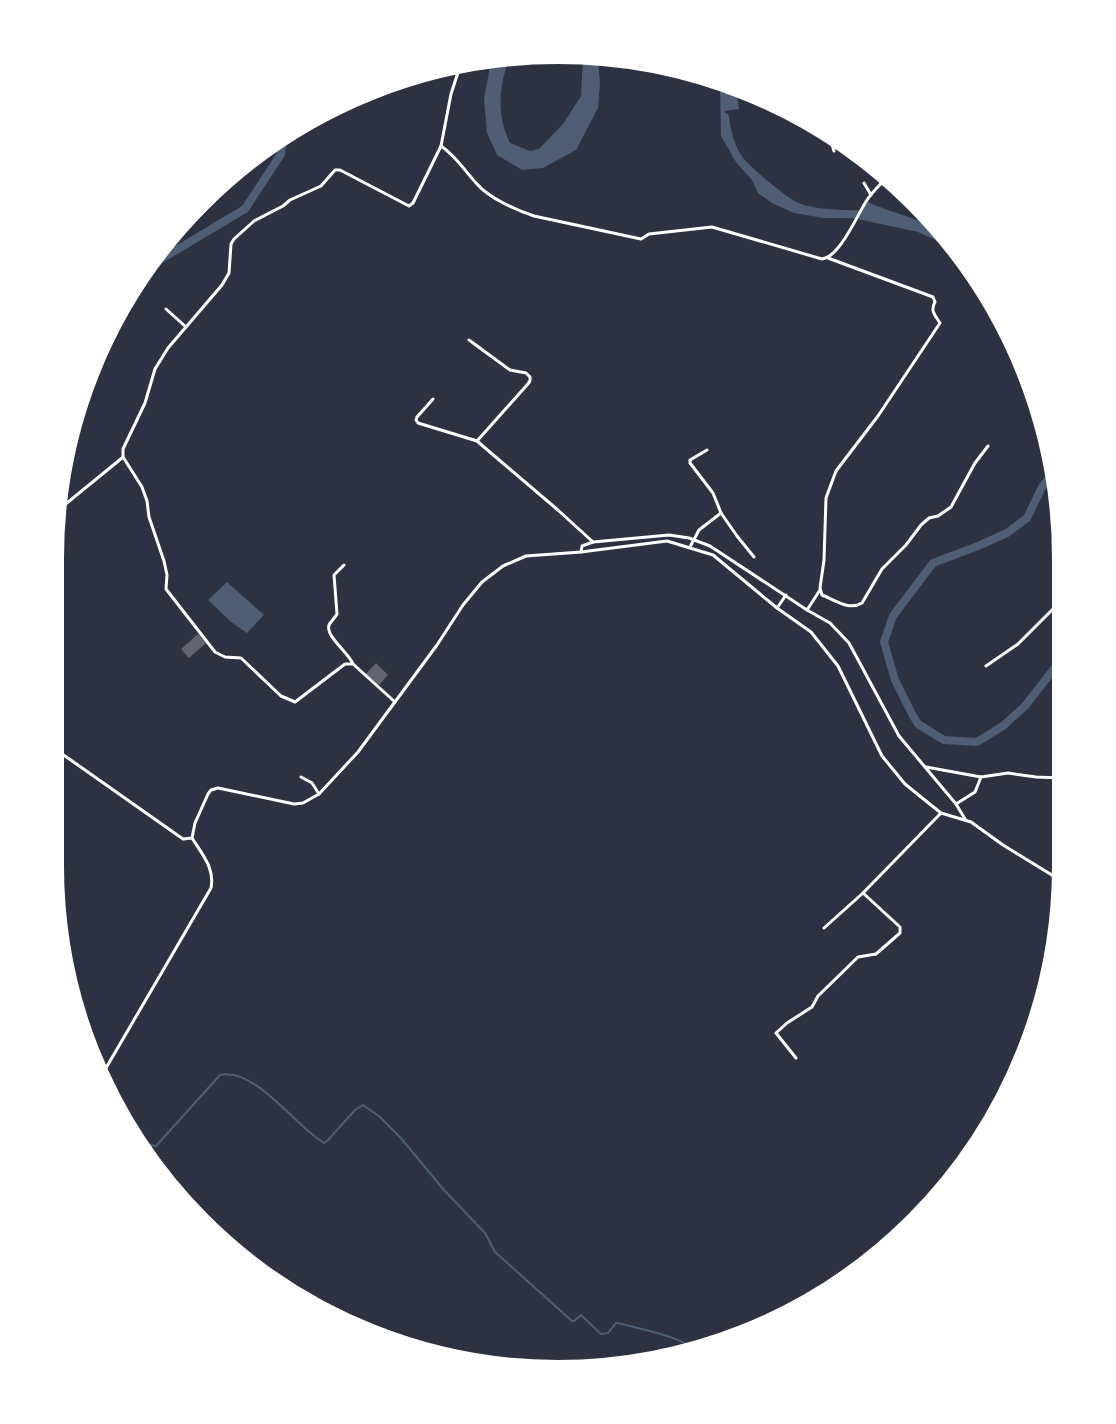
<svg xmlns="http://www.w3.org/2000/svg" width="1116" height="1424" viewBox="0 0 1116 1424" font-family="Inter,sans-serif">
	<rect width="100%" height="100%" fill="#2d3142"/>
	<!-- water -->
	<g fill="#4f5d75">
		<path d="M 495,53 L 510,54 C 500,86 495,111 510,143 L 530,151 L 539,149 L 563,124 L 581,96 L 583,58 L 598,59 L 600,83 L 598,108 L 576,150 L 543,168 L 522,170 L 497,155 L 487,133 L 484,99 L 490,66 Z"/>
		<path d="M 722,81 L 738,89 L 737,95 L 739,109 L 725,111 C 727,153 746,168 778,192 C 784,197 791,204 798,207 C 818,214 841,213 861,214 L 866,201 L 874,205 L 931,225 L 950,247 L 918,232 L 853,218 L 824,218 L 794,213 L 772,203 L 758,193 L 752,180 L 737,163 L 721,136 L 720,86 Z"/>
		<polygon points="227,582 264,615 247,633 231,622 208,600"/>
	</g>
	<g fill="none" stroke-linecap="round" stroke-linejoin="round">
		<!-- stream -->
		<path stroke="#4f5d75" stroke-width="2" d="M 115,1118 L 144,1144 L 156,1146 L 220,1075 C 255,1067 295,1126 324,1143 L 328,1140 L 355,1110 L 363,1105 L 380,1117 L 400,1137 L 444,1190 L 485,1233 L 495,1252 L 572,1321 L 574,1321 L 581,1315 L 601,1334 L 608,1333 L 616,1323 L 622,1324 C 648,1331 680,1336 702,1354"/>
		<!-- river -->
		<g stroke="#4f5d75" stroke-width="8">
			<path d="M 725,117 C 726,129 731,149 739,159 C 747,170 785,202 798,207 C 819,215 844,213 867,215"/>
			<polyline points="141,271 245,209 281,154 284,133"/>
			<polyline points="66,442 74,430 74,401"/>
			<polyline points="1056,469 1042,487 1027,518 1007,533 978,546 933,563 893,616 884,642 895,680 912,714 918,724 944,740 977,742 1003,726 1025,706 1064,656"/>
		</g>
	</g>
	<!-- building -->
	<g fill="#626471">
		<polygon points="198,634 206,643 189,658 181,649"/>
		<polygon points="376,663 388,675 379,685 366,674"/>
	</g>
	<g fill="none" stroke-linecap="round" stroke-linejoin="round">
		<!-- minor -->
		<g stroke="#fff" stroke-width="3">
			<path d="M 441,146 C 456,156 464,170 477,184 C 489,198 516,210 534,216 L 641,239 L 649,234 L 712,227 L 822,259 C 840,257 857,215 867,200 C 873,191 881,184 888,176"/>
			<polyline points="834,151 831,141 835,137"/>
			<polyline points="864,183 871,195"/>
			<path d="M 828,258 L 933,297 L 935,302 C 930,311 935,315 940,323 L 878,416 L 836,471 L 826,498 L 824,560 L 820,588 L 822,595 C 835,600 849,611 862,603 L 882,569 L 906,545 L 921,525 L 929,518 L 938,516 L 951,507 L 975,463 L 988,446"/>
			<polyline points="166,309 186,327"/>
			<polyline points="469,340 510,370 526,373 530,377 530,381 527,385 477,441"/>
			<polyline points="433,399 417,417 416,420 418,423 477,441 559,511 593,542"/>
			<polyline points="707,450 690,460 690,463 713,493 721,513 737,536 754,557"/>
			<polyline points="51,516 122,458"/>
			<polyline points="690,547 699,530 721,513"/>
			<polyline points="581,552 582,546 593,542 669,535 689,538 710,546 807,610 830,623 849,643 899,736 956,804"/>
			<path d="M 344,565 L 334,575 L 337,614 C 335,618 331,621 329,625 C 325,636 349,653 353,664 L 395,702"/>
			<polyline points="777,608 786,595"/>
			<polyline points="807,610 820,590"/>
			<polyline points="353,664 345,664 295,702 281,696 241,658 225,657 215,652 166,589 167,575 164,561 149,517 147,501 142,487 123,457 123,449 145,403 155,369 168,348 222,285 229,273 231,244 234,239 254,221 283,206 290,200 321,186 335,170 340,170 409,206 413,203 441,146 451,94 461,63"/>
			<polyline points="986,666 1018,644 1065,597"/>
			<polyline points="926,767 981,777"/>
			<polyline points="301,777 312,783 319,794"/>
			<polyline points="965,819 956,804 975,792 981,777 1008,773 1036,777 1062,778"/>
			<polyline points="824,928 863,893 941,813"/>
			<polyline points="796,1058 776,1033 787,1023 812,1007 818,996 858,957 876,954 900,933 900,927 863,893"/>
			<path d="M 99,1080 L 211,888 C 215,868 202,854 192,838"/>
		</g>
		<!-- tertiary -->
		<polyline stroke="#fff" stroke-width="3" points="48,744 183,839 192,838 195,823 208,794 211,790 218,788 294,804 303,803 319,794 358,752 437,645 463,605 482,582 503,566 526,556 581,552 667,541 713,555 777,608 811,632 838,666 882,756 905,784 921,797 941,813 971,822 1003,845 1060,880"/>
	</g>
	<!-- crop -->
	<path d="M0 0H1116V1424H0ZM558 62H558A496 496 0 0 1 1054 558V866A496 496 0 0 1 558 1362H558A496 496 0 0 1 62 866V558A496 496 0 0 1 558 62Z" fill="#fff" fill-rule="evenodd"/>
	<path fill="none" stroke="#fff" stroke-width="4" d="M558 62H558A496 496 0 0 1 1054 558V866A496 496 0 0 1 558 1362H558A496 496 0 0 1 62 866V558A496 496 0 0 1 558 62Z"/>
</svg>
